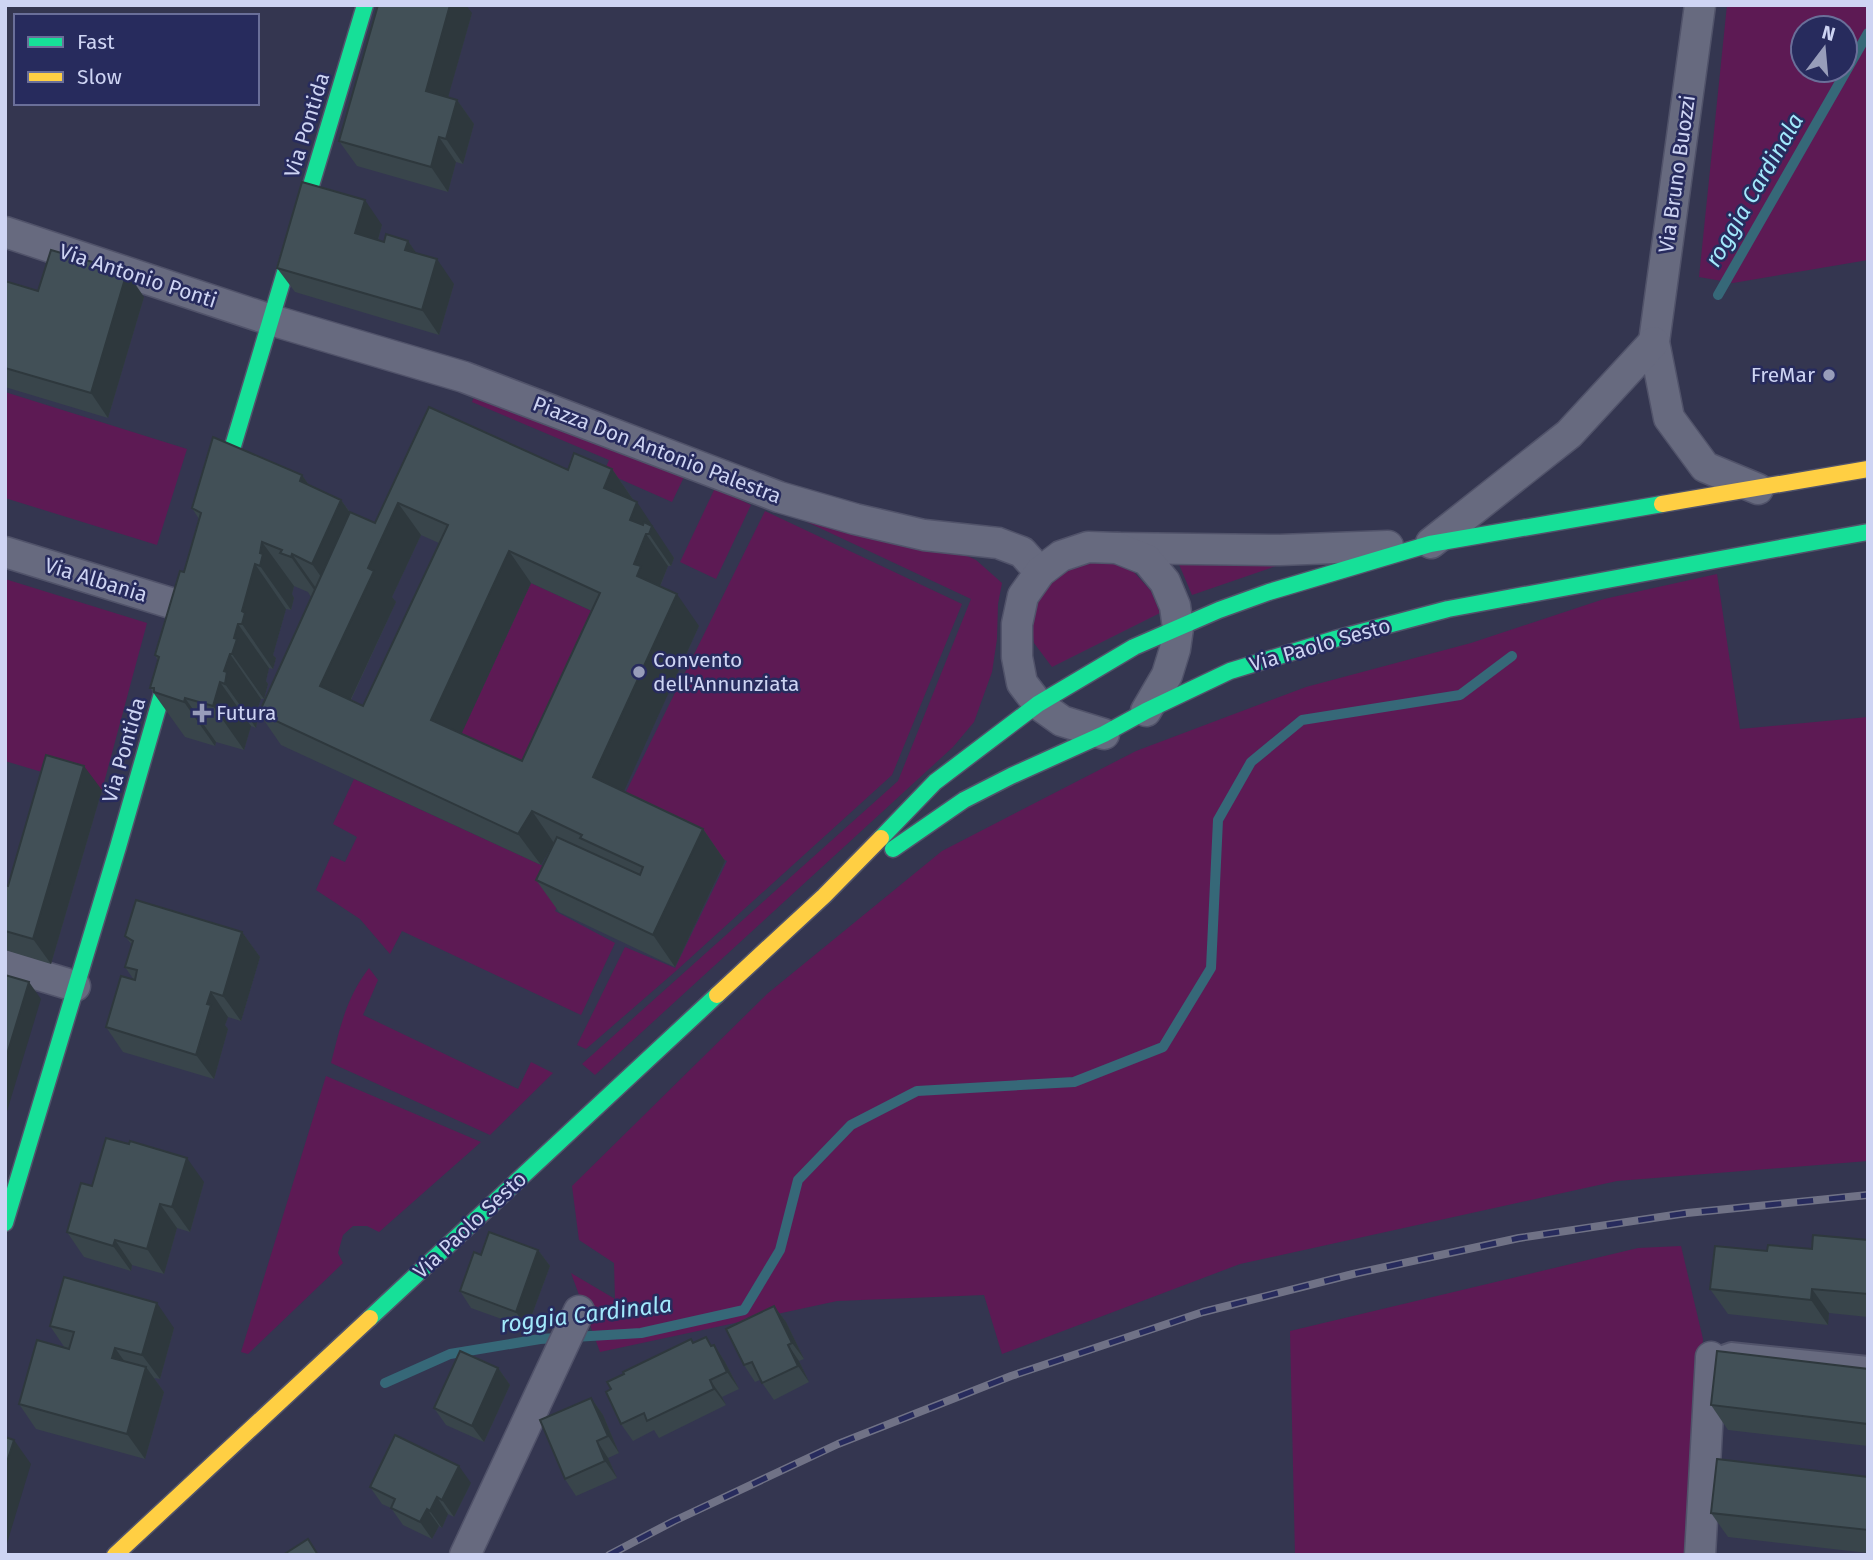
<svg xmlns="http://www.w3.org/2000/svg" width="1873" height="1560" viewBox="0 0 1873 1560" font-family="'Fira Sans',sans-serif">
	<rect width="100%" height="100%" fill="#343650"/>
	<!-- green -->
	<g fill="#5d1a54" fill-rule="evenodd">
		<path d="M 1727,5 L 1868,5 L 1868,260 L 1733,283 L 1699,277 ZM 1803,28 L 1845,28 L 1845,70 L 1803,70 Z"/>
		<polygon points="5,392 187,449 157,545 5,498"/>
		<polygon points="474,397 684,477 672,502 604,472 609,460 472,402"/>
		<polygon points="715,488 751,505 716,579 680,562"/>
		<polygon points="765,511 962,604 892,775 677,970 586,1049 577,1045 625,947 675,968 727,861 618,808"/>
		<polygon points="790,514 945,546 976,560 1002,583 998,604 997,639 992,672 974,722 953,747 595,1075 582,1064 898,781 971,599"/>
		<polygon points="1090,558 1115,560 1132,570 1151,591 1160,613 1052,667 1034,643 1030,614 1040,588 1062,567"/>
		<polygon points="1277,560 1279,565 1192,595 1178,562"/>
		<polygon points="1717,574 1740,729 1868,717 1868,1161 1617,1181 1240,1264 1002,1354 984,1295 837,1301 600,1352 571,1273 615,1299 614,1263 579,1240 572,1186 767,994 942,851 1136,751 1306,687 1471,643 1604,599"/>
		<polygon points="5,579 147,623 102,790 5,761"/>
		<polygon points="531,583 622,625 544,793 453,752"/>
		<polygon points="354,779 541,865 569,881 555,911 615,943 581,1015 402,931 390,954 360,919 316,890 331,856 345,862 357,837 333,824"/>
		<path d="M 369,968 L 378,980 L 363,1015 L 518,1089 L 531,1062 L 553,1073 L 490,1135 L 331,1063 C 340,1028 346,998 369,968 Z"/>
		<polygon points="326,1076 481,1142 379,1232 367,1226 353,1226 343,1235 338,1253 343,1263 248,1354 241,1352"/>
		<polygon points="1681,1246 1703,1339 1687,1555 1295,1555 1290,1331 1638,1248"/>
	</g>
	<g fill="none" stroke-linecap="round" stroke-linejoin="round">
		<!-- stream -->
		<g stroke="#366878" stroke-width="10">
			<polyline points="1718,295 1868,33"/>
			<polyline points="385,1383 450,1354 540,1339 641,1333 744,1310 780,1250 798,1180 851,1125 917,1091 1074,1082 1163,1047 1211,968 1218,820 1251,762 1302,720 1460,695 1512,656"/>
		</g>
		<defs>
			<polyline id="lane" points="1711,1357 1731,1350 1868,1364"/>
			<g id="street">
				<polyline points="1700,5 1654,342 1669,418 1705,467 1758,489"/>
				<polyline points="5,232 271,320 464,377 779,497 855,519 924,535 998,543 1022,552 1040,572"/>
				<polyline points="1431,543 1569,434 1654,342"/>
				<polyline points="1117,548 1280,550 1388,546"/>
				<polyline points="5,552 187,608"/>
				<polyline points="1104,734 1062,721 1038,704 1022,683 1017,657 1017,624 1023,596 1040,572 1061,556 1088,547 1117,548 1147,560 1165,582 1175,606 1178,628 1175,649 1167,675 1146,711"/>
				<polyline points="5,965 75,986"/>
				<polyline points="465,1555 579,1311"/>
				<polyline points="1700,1555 1711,1357"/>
			</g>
			<g id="fast">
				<polyline points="218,496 365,5"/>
				<polyline points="881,838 935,782 1038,704 1134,647 1219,610 1269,592 1430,544 1662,504"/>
				<polyline points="893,849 964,800 1011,776 1104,734 1146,711 1230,671 1335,639 1448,609 1868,532"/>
				<polyline points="5,1223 118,847 174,652"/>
				<polyline points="370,1318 717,995"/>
			</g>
			<g id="slow">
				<polyline points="1662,504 1868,469"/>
				<polyline points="717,995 824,896 881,838"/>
				<polyline points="115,1555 370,1318"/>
			</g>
		</defs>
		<!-- lane casing -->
		<use href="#lane" stroke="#51536a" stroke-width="18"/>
		<!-- street casing -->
		<use href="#street" stroke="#51536a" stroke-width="33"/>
		<!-- fast casing -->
		<use href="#fast" stroke="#51536a" stroke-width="19"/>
		<!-- slow casing -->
		<use href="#slow" stroke="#51536a" stroke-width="19"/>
		<!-- lane -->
		<use href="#lane" stroke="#676a7f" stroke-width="14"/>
		<!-- street -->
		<use href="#street" stroke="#676a7f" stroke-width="30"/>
		<!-- fast -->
		<use href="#fast" stroke="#16e098" stroke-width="16"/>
		<!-- slow -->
		<use href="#slow" stroke="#ffcf43" stroke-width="16"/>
		<defs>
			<polyline id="rail" points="609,1555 674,1521 838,1444 1011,1376 1203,1312 1353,1274 1519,1238 1687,1213 1868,1195"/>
		</defs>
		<!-- rail casing -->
		<use href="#rail" stroke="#707286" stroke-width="8"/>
		<!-- rail -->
		<use href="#rail" stroke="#272b5d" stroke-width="5" stroke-dasharray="16" stroke-linecap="butt"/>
	</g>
	<!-- wall -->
	<g fill="#39454b" fill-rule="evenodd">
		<polygon points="472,13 448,97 457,100 474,124 463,164 456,162 448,192 357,166 339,141"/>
		<polygon points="382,225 378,240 384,242 408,241 416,253 454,284 439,335 295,292 277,268"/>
		<polygon points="5,281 38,291 144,297 108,418 5,387"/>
		<path d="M 429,407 L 568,470 L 612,469 L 674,558 L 671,566 L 668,566 L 660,587 L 699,626 L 624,791 L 703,829 L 725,861 L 675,967 L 559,912 L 536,880 L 554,843 L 541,865 L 281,745 L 259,713 L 311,597 L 308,592 L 294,586 L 292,594 L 294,598 L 291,610 L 286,609 L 273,655 L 276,658 L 273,669 L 269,668 L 266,681 L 268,684 L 264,699 L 261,699 L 256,713 L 258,716 L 256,728 L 251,726 L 244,750 L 216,742 L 215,746 L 185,737 L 150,688 L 158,661 L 155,655 L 184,572 L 199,519 L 192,508 L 302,475 L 309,485 L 341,500 L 350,512 L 375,523 ZM 421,535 L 439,543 L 363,706 L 351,700 L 396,602 L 392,597 ZM 531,583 L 592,611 L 522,761 L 461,734 Z"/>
		<polygon points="102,790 51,964 5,950 5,885 8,886"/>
		<polygon points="242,932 260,957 241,1021 228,1017 225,1025 228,1029 214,1079 123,1052 106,1027 134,980 125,967 132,945 125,936"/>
		<polygon points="204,1182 190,1232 177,1228 164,1274 132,1265 131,1271 84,1257 67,1232"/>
		<polygon points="1868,1240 1868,1317 1829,1313 1828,1325 1728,1314 1710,1289 1767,1251 1812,1249"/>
		<polygon points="538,1250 550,1266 527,1328 471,1308 460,1291 481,1255"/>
		<polygon points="774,1306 786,1322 804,1359 799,1361 809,1382 774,1400 760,1380 755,1382 744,1365"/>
		<polygon points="50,1326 174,1328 160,1379 154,1378 164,1392 145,1459 36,1429 19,1404 65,1348"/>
		<polygon points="691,1339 693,1342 714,1345 725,1362 739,1389 722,1397 726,1405 659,1438 654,1430 633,1441 621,1424"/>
		<polygon points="498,1368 510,1385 484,1442 446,1425 434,1408"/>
		<polygon points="1868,1369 1868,1446 1728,1430 1711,1405"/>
		<polygon points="591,1398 603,1415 619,1453 608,1458 617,1478 576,1496 565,1479"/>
		<polygon points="1868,1477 1868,1553 1728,1537 1711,1513"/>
		<polygon points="471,1483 454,1517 448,1514 442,1528 439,1526 432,1539 403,1525 391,1508 382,1504 370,1487"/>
	</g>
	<!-- shaded-wall -->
	<g fill="#2e383d">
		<polygon points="450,5 466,5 472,13 443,115 426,91"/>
		<polygon points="457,100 474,124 463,164 446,139"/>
		<polygon points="439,137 456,162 448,192 431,167"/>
		<polygon points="365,200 382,225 373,257 355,233"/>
		<polygon points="408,241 425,266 405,250"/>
		<polygon points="437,259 454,284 439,335 422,310"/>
		<polygon points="127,272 144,297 108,418 91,393"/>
		<polygon points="612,469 634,501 626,520 604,488"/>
		<polygon points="302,475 332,519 341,500 372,544 343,608 312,564 300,481"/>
		<polygon points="637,502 674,558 671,566 649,534 646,534 668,566 658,591 637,576 634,564 630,520"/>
		<polygon points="398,503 421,535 392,597 396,602 342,718 320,686 368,568"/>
		<polygon points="262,542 294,586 292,594 294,598 291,610 260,566 260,553"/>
		<polygon points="509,551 531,583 453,752 431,720"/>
		<polygon points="292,554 323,598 322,601 291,557"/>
		<polygon points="255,564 286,609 273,655 276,658 273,669 242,624 242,611"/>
		<polygon points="677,594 699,626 616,809 593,777"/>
		<polygon points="238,624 269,668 266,681 268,684 264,699 232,654 234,638"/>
		<polygon points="230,654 261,699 256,713 258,716 256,728 225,684 224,671"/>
		<polygon points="220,682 251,726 244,750 213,706"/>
		<polygon points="185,698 216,742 215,746 184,702"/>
		<polygon points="84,766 102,790 51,964 33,939"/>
		<polygon points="532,811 554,843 541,865 518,834"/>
		<polygon points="703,829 725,861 675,967 653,935"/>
		<polygon points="242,932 260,957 241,1021 223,996"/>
		<polygon points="29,982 41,999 5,1118 5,1061"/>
		<polygon points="211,992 228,1017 225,1025 228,1029 214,1079 196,1055 207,1004"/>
		<polygon points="187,1158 204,1182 190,1232 172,1207"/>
		<polygon points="160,1204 177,1228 164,1274 147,1249"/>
		<polygon points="115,1240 132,1265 131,1271 113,1246"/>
		<polygon points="538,1250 550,1266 527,1328 516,1312"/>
		<polygon points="1812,1289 1829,1313 1828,1325 1811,1300"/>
		<polygon points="157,1303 174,1328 160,1379 142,1355"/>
		<polygon points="774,1306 786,1322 804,1359 792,1343"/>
		<polygon points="714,1345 725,1362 739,1389 727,1372"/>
		<polygon points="788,1345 799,1361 809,1382 798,1366"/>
		<polygon points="115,1348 132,1372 112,1358"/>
		<polygon points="146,1367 164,1392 145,1459 127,1434"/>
		<polygon points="498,1368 510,1385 484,1442 472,1426"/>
		<polygon points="710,1380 722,1397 726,1405 714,1389"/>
		<polygon points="591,1398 603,1415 619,1453 608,1436"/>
		<polygon points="14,1440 31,1464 5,1550 5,1468"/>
		<polygon points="597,1441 608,1458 617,1478 605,1461"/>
		<polygon points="459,1466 471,1483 454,1517 442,1500"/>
		<polygon points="437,1497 448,1514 442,1528 430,1511"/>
		<polygon points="427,1509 439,1526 432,1539 420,1522"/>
	</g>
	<!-- building -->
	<g fill="#425057" stroke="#2e383d" stroke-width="2" fill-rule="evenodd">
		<polygon points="378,5 450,5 426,91 457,100 446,139 439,137 431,167 339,141"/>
		<polygon points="302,182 365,200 355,233 384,242 386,234 408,241 405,250 437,259 422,310 277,268"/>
		<polygon points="51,250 127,272 91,393 5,368 5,281 38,291"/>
		<path d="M 429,407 L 568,470 L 574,453 L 612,469 L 604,488 L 637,502 L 630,520 L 643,525 L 644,522 L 652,526 L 649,534 L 646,534 L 634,564 L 641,566 L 637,576 L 677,594 L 593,777 L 703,829 L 653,935 L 536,880 L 557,837 L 640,875 L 643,867 L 580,838 L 582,835 L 532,811 L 518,834 L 259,713 L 350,512 L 375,523 ZM 398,503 L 448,525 L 363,706 L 320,686 L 374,571 L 368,568 ZM 509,551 L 600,593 L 522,761 L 431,720 Z"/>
		<polygon points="213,437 302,475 300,481 341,500 312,564 292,554 291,557 280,553 282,550 262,542 260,553 263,554 260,566 255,564 242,611 245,613 242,624 238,624 234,638 237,639 232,654 230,654 224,671 227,672 225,684 220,682 213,706 185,698 184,702 154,692 154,688 150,688 159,657 155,655 180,571 184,572 201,513 192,508"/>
		<polygon points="46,755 84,766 33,939 5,931 5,885 8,886"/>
		<polygon points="136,900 242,932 223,996 211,992 207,1004 211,1005 196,1055 106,1027 121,976 135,980 137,970 125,967 133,941 125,936"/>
		<polygon points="5,975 29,982 5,1061"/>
		<polygon points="106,1138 129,1144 130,1141 187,1158 172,1207 160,1204 147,1249 115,1240 113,1246 67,1232 81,1183 92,1186"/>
		<polygon points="489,1232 538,1250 516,1312 460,1291 474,1252 481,1255"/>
		<polygon points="1813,1235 1868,1240 1868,1294 1812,1289 1811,1300 1710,1289 1715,1246 1767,1251 1768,1245 1812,1249"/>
		<polygon points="64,1277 157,1303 142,1355 115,1348 112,1358 146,1367 127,1434 19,1404 37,1340 69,1349 74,1332 50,1326"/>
		<polygon points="774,1306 792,1343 788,1345 798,1366 762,1383 752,1362 744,1365 726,1329"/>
		<polygon points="706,1337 711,1346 714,1345 727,1372 710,1380 714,1389 647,1421 644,1413 621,1424 606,1392 611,1389 607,1382 624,1374 623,1372 691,1339 693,1343"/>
		<polygon points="460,1351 498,1368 472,1426 434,1408"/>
		<polygon points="1717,1351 1868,1369 1868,1424 1711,1405"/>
		<polygon points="591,1398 608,1436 597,1441 605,1461 565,1479 540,1420"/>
		<polygon points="395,1435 459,1466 442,1500 437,1497 430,1511 427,1509 420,1522 391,1508 395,1499 370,1487"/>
		<polygon points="5,1437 14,1440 5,1468"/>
		<polygon points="1717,1459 1868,1477 1868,1530 1711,1513"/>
		<polygon points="308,1539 318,1555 283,1555"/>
	</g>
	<!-- markers -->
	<g fill="#989dba" stroke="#272b5d" stroke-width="2.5">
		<circle cx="1829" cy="375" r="7"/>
		<circle cx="639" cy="672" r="7"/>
		<path d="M198.5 702.5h7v7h7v7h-7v7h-7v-7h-7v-7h7z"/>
	</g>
	<g text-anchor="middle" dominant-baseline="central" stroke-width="5" stroke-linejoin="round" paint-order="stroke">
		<!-- street labels -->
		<g font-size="21" fill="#ced4f3" stroke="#272b5d">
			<text transform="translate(307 125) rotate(-73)">Via Pontida</text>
			<text transform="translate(1677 174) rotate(-82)">Via Bruno Buozzi</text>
			<text transform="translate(138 276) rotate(18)">Via Antonio Ponti</text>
			<text transform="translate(657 450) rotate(21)">Piazza Don Antonio Palestra</text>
			<text transform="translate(96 580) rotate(17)">Via Albania</text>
			<text transform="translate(1320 645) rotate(-16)">Via Paolo Sesto</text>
			<text transform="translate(124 750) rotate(-74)">Via Pontida</text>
			<text transform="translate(470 1225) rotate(-43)">Via Paolo Sesto</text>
		</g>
		<!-- poi labels -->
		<g font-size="21" fill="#ced4f3" stroke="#272b5d" text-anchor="start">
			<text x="1815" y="375" text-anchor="end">FreMar</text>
			<text x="653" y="660">Convento<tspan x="653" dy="24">dell'Annunziata</tspan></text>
			<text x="216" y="713">Futura</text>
		</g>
		<!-- water labels -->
		<g font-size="23" font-style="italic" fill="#a2e8fb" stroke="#272b5d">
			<text transform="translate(1754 190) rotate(-60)">roggia Cardinala</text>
			<text transform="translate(586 1314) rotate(-7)">roggia Cardinala</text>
		</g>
	</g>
	<!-- border -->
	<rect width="1873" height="1560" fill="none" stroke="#ced4f3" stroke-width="14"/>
	<!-- legend -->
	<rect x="14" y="14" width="245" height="91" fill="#272b5d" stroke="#6a6f99" stroke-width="2"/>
	<rect x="28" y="37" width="35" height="10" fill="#16e098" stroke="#6a6f99" stroke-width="2"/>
	<text x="77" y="49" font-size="21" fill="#ced4f3">Fast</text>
	<rect x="28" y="72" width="35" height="10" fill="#ffcf43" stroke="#6a6f99" stroke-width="2"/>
	<text x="77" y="84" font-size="21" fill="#ced4f3">Slow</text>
	<!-- north arrow -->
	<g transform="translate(1824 49) rotate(16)"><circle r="33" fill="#272b5d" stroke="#6a6f99" stroke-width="2"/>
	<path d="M0-5L12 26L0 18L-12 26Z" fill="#989dba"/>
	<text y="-10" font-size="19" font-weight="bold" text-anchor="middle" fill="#ced4f3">N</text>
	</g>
</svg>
